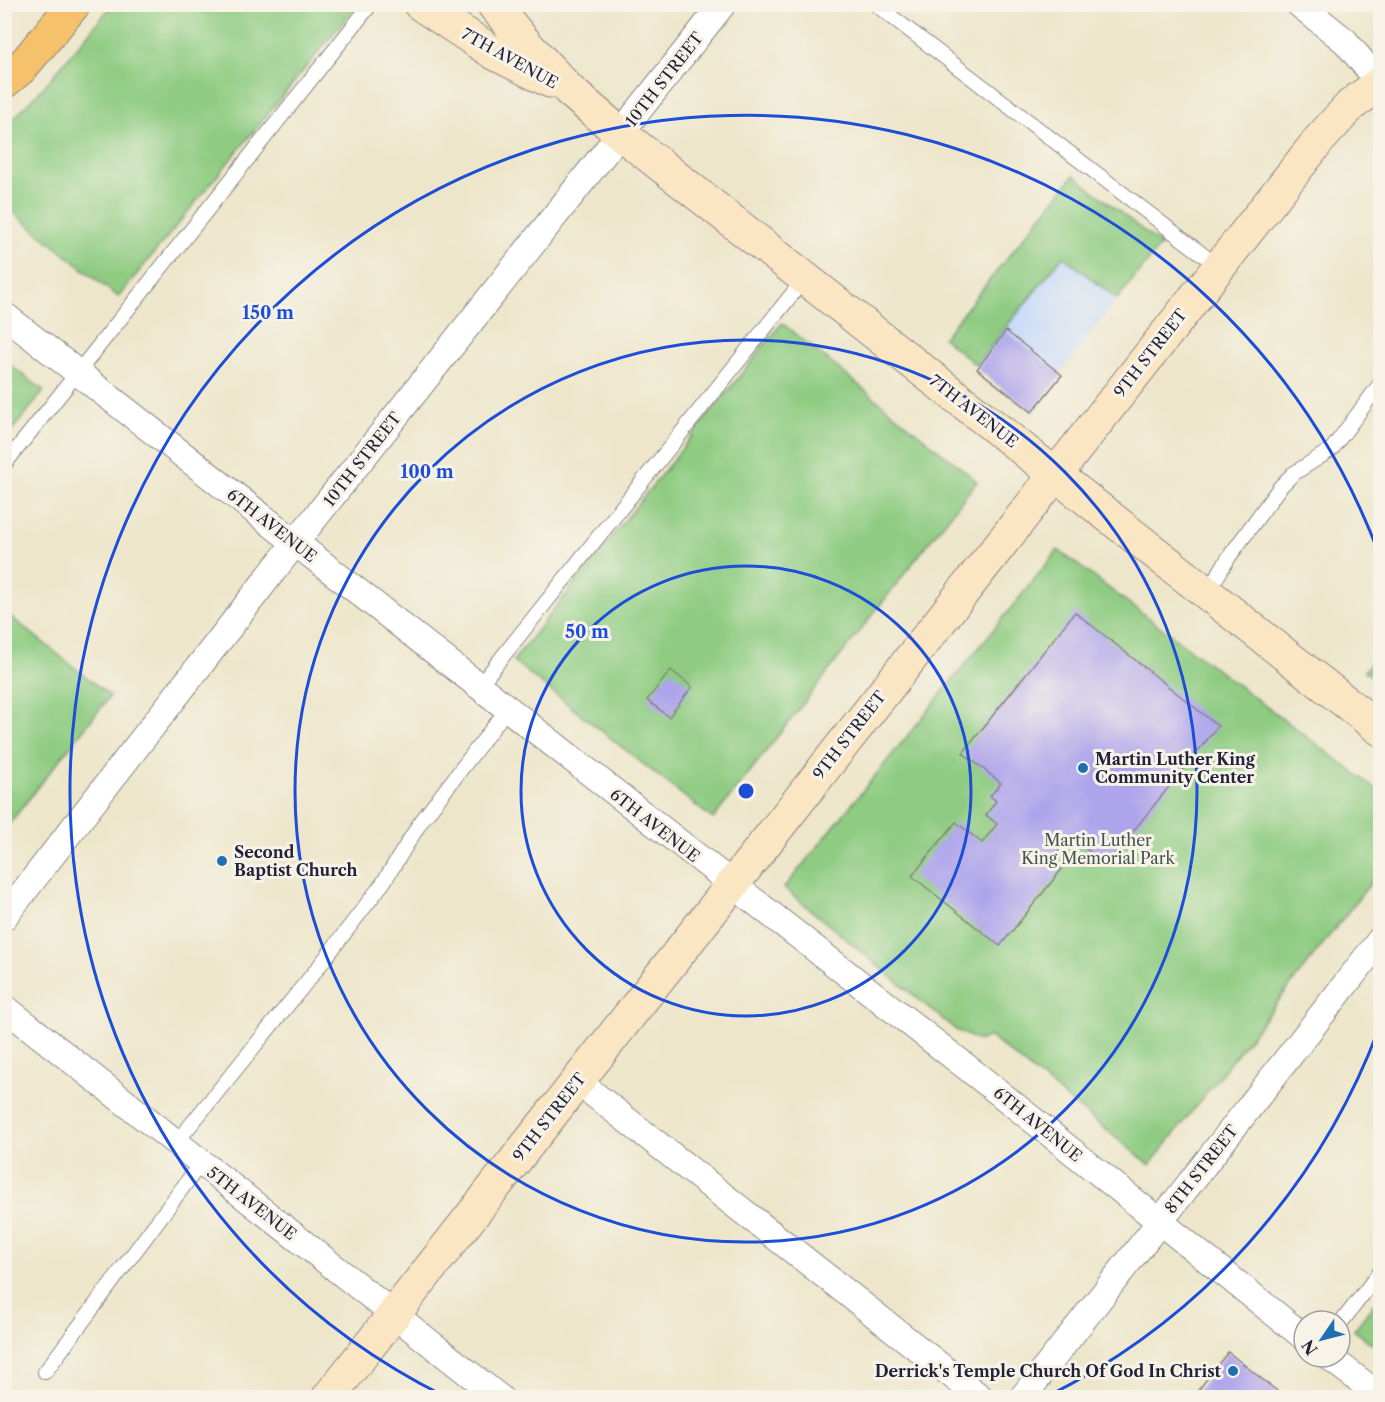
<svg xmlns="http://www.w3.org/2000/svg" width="1385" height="1402" viewBox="0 0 1385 1402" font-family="'Libre Caslon Text',serif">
	<rect width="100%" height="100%" fill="#f7f3e8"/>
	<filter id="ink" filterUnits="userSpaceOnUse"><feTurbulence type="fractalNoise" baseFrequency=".0167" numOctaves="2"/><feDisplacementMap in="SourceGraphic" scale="12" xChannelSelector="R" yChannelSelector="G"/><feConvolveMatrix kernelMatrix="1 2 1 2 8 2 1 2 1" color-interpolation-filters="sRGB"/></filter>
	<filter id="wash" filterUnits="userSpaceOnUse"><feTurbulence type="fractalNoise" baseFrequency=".008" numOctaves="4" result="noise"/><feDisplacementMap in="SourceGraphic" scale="24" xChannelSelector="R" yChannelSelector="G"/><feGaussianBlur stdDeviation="1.35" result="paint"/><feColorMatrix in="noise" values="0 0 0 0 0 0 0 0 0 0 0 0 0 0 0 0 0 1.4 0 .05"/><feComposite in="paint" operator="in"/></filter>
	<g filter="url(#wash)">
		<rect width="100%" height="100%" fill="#ede6ca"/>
		<!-- built -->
		<polygon fill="#cadcf9" points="1063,256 1117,299 1032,410 976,365"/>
		<!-- green -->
		<g fill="#8fcc82" stroke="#58775e" stroke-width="1.5">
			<polygon points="113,4 357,5 118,297 4,205 5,128 48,82"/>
			<polygon points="1074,175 1161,245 1117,299 1063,256 976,365 943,338"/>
			<polygon points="782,323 977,481 713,819 513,661"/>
			<polygon points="5,361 44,391 5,439"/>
			<polygon points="1058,550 1380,792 1380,871 1150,1165 989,1036 979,1041 956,1030 784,888"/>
			<polygon points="5,612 110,696 5,829"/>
			<polygon points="1380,652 1380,683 1365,671"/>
			<polygon points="1380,1296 1380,1350 1354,1330"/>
		</g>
		<g id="blocks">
			<!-- building -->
			<g fill="#aea4eb">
				<polygon points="1006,331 1062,375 1032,412 977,369"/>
				<polygon points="1075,612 1218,726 1106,865 1070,836 1051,860 1062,869 1000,946 912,876 956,822 982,843 997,824 986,815 996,801 990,796 1001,783 963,753"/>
				<polygon points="671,670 692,687 669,717 647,700"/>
				<polygon points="1228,1352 1277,1391 1271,1398 1192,1398"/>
			</g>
		</g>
	</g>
	<g filter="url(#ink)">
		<use href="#blocks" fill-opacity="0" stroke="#888482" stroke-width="1.5"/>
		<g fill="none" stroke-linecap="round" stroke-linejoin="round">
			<defs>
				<g id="lane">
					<polyline points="875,4 1219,267"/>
					<polyline points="4,465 371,4"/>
					<polyline points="1207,593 1229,557 1280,487 1293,474 1332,449 1380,384"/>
					<polyline points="479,686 805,278"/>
					<polyline points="176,1143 317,969 383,883 420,823 508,708"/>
					<polyline points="1340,1324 1380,1272"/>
					<polyline points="45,1372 201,1163"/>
				</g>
				<g id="street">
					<polyline points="1299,4 1345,41 1380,83"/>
					<polyline points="4,315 983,1080 1304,1337"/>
					<polyline points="4,917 295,543 723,4"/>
					<polyline points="4,1007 500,1398"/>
					<polyline points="577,1081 981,1398"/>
					<polyline points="1329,1357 1380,1396"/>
					<polyline points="1022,1398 1380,940"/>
				</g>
				<g id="secondary">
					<polyline points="420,4 494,53 550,81"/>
					<polyline points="493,4 527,45 570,91 621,134 1380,729"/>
					<polyline points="328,1398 1319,140 1351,105 1380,83"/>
				</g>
				<polyline id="primary" points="4,82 21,68 74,4"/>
			</defs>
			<!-- lane casing -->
			<use href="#lane" stroke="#888482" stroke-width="16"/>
			<!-- street casing -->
			<use href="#street" stroke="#888482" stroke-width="28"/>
			<!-- secondary casing -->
			<use href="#secondary" stroke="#888482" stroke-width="35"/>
			<!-- primary casing -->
			<use href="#primary" stroke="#888482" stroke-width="35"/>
			<!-- lane -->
			<use href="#lane" stroke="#fff" stroke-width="14"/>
			<!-- street -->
			<use href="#street" stroke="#fff" stroke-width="26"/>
			<!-- secondary -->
			<use href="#secondary" stroke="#fbe6c4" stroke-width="33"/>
			<!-- primary -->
			<use href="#primary" stroke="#f5c16b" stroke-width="33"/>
		</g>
	</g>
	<!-- distance rings -->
	<g fill="none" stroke="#1d4ed8" stroke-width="3">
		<circle cx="746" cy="791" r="225"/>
		<circle cx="746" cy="791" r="451"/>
		<path d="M1379 1028A676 676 0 0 1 1048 1396M444 1396A676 676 0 1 1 1379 554"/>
	</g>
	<!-- markers -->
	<g fill="#1f6fb2" stroke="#f7f3e8" stroke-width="2">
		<circle cx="1083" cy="768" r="6"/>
		<circle cx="222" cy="861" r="6"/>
		<circle cx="1233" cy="1371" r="6"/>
	</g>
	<g text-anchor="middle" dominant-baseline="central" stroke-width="6" stroke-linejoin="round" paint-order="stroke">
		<!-- street labels -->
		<g font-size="16" fill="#22223b" stroke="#f7f3e8">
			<text transform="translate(510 58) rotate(29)">7TH AVENUE</text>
			<text transform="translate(664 79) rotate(-52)">10TH STREET</text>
			<text transform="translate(1150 353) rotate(-52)">9TH STREET</text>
			<text transform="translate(974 411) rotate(38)">7TH AVENUE</text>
			<text transform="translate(362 459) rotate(-52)">10TH STREET</text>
			<text transform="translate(272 525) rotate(38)">6TH AVENUE</text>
			<text transform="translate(849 735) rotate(-52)">9TH STREET</text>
			<text transform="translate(655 825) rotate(38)">6TH AVENUE</text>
			<text transform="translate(549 1117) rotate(-52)">9TH STREET</text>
			<text transform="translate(1038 1124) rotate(39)">6TH AVENUE</text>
			<text transform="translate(1201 1169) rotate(-52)">8TH STREET</text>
			<text transform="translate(252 1203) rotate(38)">5TH AVENUE</text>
		</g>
		<!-- poi labels -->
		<g font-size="16" font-weight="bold" fill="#22223b" stroke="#f7f3e8" text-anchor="start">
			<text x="1095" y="759">Martin Luther King<tspan x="1095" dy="18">Community Center</tspan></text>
			<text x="234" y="852">Second<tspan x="234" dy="18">Baptist Church</tspan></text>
			<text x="1221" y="1371" text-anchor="end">Derrick's Temple Church Of God In Christ</text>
		</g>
		<!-- park labels -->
		<g font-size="16" fill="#435550" stroke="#f7f3e8">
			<text x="1098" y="840">Martin Luther<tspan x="1098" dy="18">King Memorial Park</tspan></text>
		</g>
	</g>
	<circle cx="746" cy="791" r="9" fill="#1d4ed8" stroke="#f7f3e8" stroke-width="3"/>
	<g font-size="18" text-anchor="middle" font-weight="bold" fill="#1d4ed8" stroke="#f7f3e8" stroke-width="6" stroke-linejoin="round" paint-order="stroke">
		<text x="268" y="319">150 m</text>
		<text x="427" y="478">100 m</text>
		<text x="587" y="638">50 m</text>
	</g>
	<!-- margin -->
	<rect width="1385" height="1402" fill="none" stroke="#f7f3e8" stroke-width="24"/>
	<!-- north arrow -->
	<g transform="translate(1322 1339) rotate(235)"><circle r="28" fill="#f7f3e8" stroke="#a29fa3" stroke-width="1.5"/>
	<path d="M0-4.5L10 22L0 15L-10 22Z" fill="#1f6fb2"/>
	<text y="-9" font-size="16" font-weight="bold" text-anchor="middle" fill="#22223b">N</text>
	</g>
</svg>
